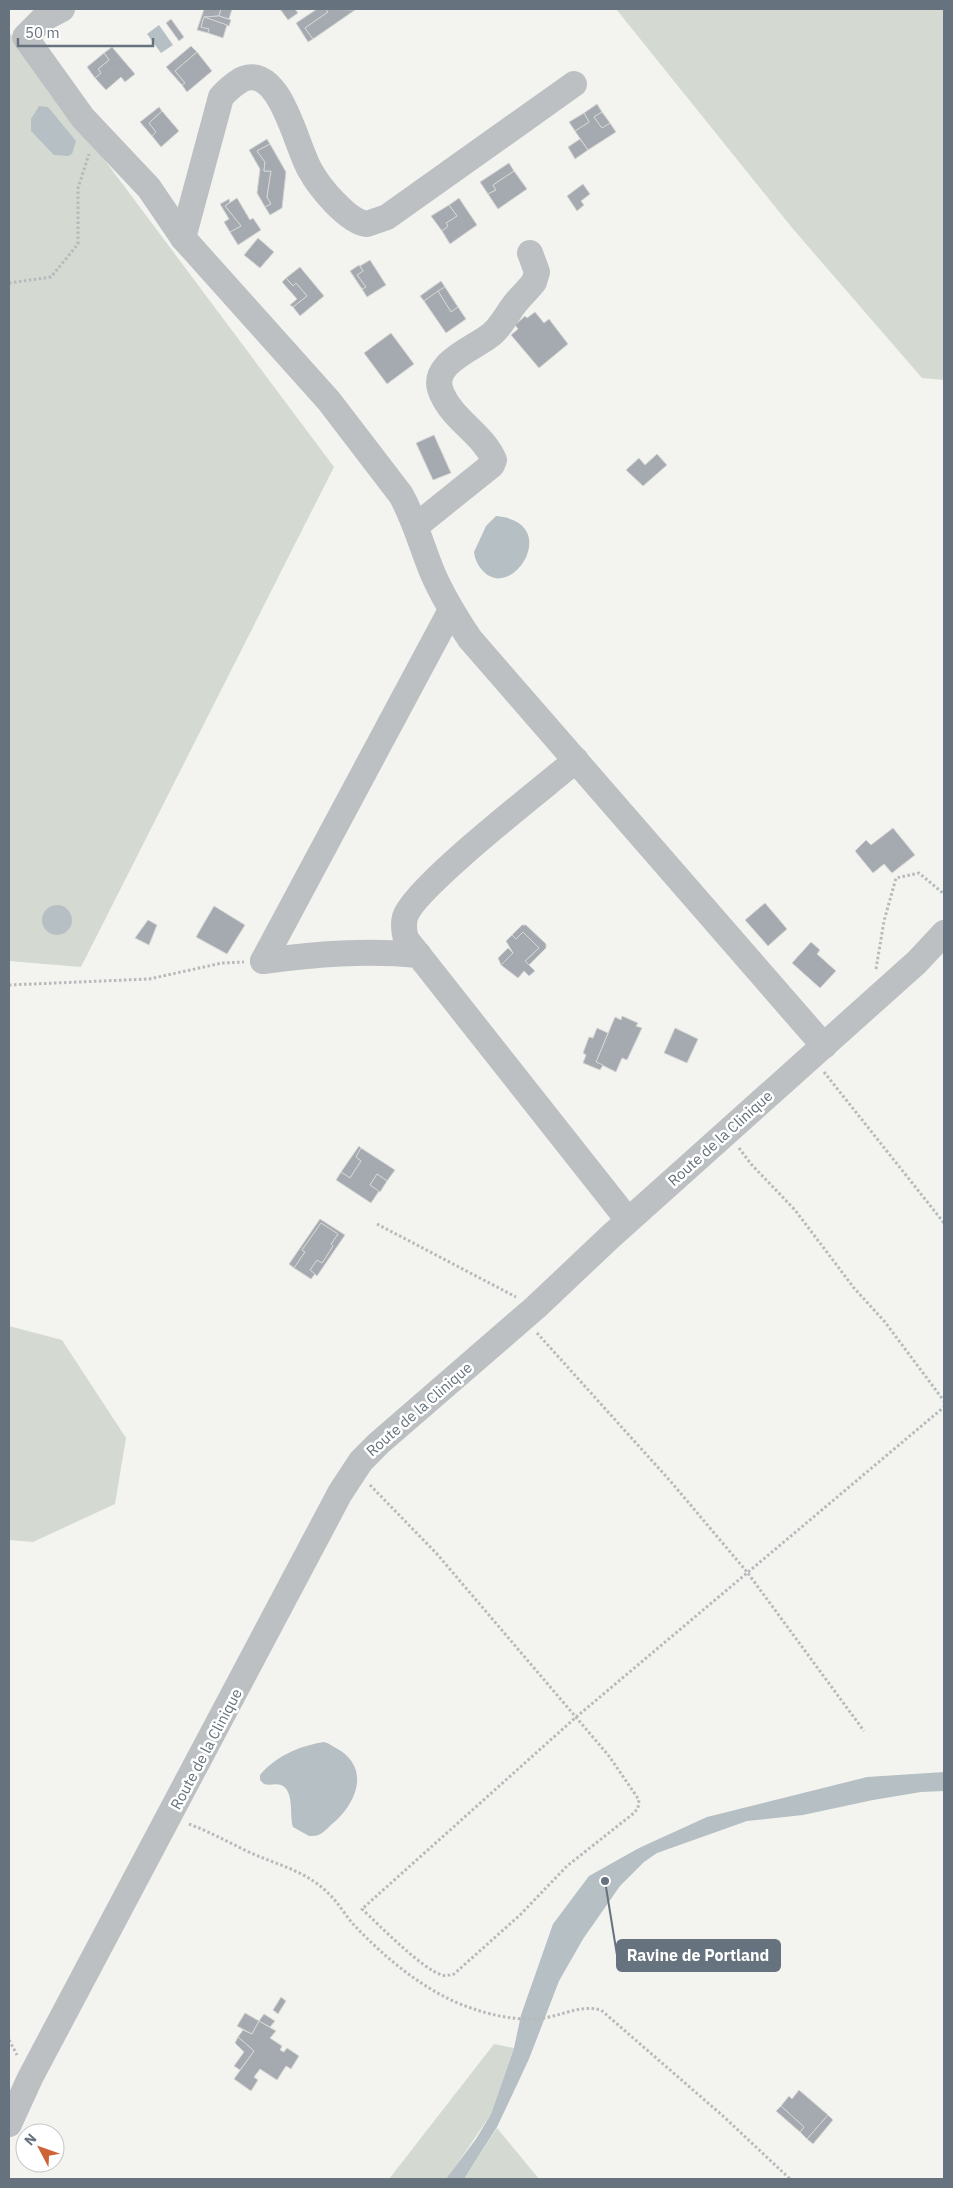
<svg xmlns="http://www.w3.org/2000/svg" width="953" height="2188" viewBox="0 0 953 2188" font-family="'IBM Plex Sans',sans-serif">
	<rect width="100%" height="100%" fill="#f3f4f0"/>
	<!-- green -->
	<g fill="#d4dad2">
		<polygon points="616,9 944,9 944,380 922,378 793,229"/>
		<polygon points="9,32 334,467 81,967 9,961"/>
		<polygon points="9,1326 62,1340 126,1438 115,1504 33,1542 9,1540"/>
		<polygon points="494,2044 514,2048 491,2114 449,2176 445,2179 389,2179"/>
		<polygon points="497,2128 539,2179 464,2179"/>
	</g>
	<!-- water -->
	<g fill="#b6bfc3">
		<polygon points="159,25 173,45 161,53 147,34"/>
		<polygon points="39,106 48,107 76,141 72,154 68,156 54,155 31,131 31,119"/>
		<path d="M 496,516 C 563,522 513,601 484,572 C 478,566 475,560 474,552 L 486,526 Z"/>
		<circle cx="57" cy="920" r="15"/>
		<path d="M 324,1742 C 331,1744 335,1748 341,1751 C 371,1772 354,1806 332,1824 C 324,1831 321,1837 309,1836 L 293,1827 C 289,1815 295,1791 281,1785 C 275,1783 270,1786 264,1784 L 260,1780 L 260,1775 C 276,1756 299,1746 324,1742 Z"/>
		<polygon points="944,1772 944,1791 921,1792 873,1800 803,1815 747,1821 657,1853 644,1862 620,1886 583,1939 559,1981 529,2059 497,2127 464,2179 446,2179 476,2139 491,2114 514,2048 521,2015 553,1924 589,1876 639,1848 707,1817 867,1777"/>
	</g>
	<!-- building -->
	<g fill="#a4aaaf" stroke="#d5d5d3">
		<polygon points="204,9 221,9 219,16 204,17 201,27 209,29 208,33 197,30"/>
		<polygon points="221,9 232,9 229,19 219,16"/>
		<polygon points="280,9 295,9 298,13 288,20"/>
		<polygon points="317,9 326,9 328,12 305,28 313,39 308,42 296,23"/>
		<polygon points="326,9 355,10 313,39 305,28 328,12"/>
		<polygon points="219,16 231,20 229,26 204,17"/>
		<polygon points="204,17 227,25 223,38 208,33 209,29 201,27"/>
		<polygon points="171,19 184,37 179,41 166,23"/>
		<polygon points="191,46 197,52 175,71 185,83 182,85 166,67"/>
		<polygon points="112,47 135,74 125,82 121,77 106,90 95,78 101,73 98,69 109,60 104,53"/>
		<polygon points="197,52 212,71 187,92 182,85 185,83 175,71"/>
		<polygon points="104,53 109,60 98,69 101,73 95,78 87,67"/>
		<polygon points="597,104 602,112 594,117 602,128 610,123 616,132 588,150 575,131 589,122 584,113"/>
		<polygon points="159,107 162,111 149,123 156,132 152,136 140,122"/>
		<polygon points="162,111 179,131 161,147 152,136 156,132 149,123"/>
		<polygon points="602,112 610,123 602,128 594,117"/>
		<polygon points="584,113 589,122 575,131 569,122"/>
		<polygon points="267,139 270,144 257,151 265,162 264,171 271,171 267,197 271,204 265,207 257,193 260,169 249,150"/>
		<polygon points="580,139 588,150 575,159 568,147"/>
		<polygon points="270,144 286,172 282,208 270,215 265,207 271,204 267,197 271,171 264,171 265,162 257,151"/>
		<polygon points="509,163 514,171 493,185 496,190 488,194 480,182"/>
		<polygon points="514,171 527,189 498,209 488,194 496,190 493,185"/>
		<polygon points="583,184 590,194 581,201 584,205 577,211 567,196"/>
		<polygon points="237,198 250,220 253,218 261,230 238,245 230,232 241,226 225,206"/>
		<polygon points="459,198 477,225 450,244 442,231 448,226 446,223 457,216 449,205"/>
		<polygon points="229,199 230,202 225,206 241,226 230,232 224,222 229,219 220,204"/>
		<polygon points="449,205 457,216 446,223 448,226 442,231 431,216"/>
		<polygon points="258,238 274,252 260,268 244,255"/>
		<polygon points="370,260 386,285 367,297 362,289 366,287 357,275 363,271 360,266"/>
		<polygon points="359,265 363,271 357,275 366,287 362,289 350,271"/>
		<polygon points="300,267 324,296 300,316 293,307 307,296 296,283 293,286 286,278"/>
		<polygon points="286,278 293,286 296,283 307,296 293,307 290,305 297,299 282,282"/>
		<polygon points="441,281 445,287 424,301 420,296"/>
		<polygon points="445,287 458,307 451,312 438,291"/>
		<polygon points="438,291 451,312 458,307 466,319 446,333 424,301"/>
		<polygon points="535,312 544,323 549,319 568,344 539,368 511,335 518,329 515,325 525,316 527,318"/>
		<polygon points="391,333 414,364 387,384 364,353"/>
		<polygon points="434,435 451,473 433,480 416,443"/>
		<polygon points="657,454 667,465 643,486 626,470 639,458 645,465"/>
		<polygon points="893,828 915,855 892,873 884,864 873,873 855,851 866,840 871,845"/>
		<polygon points="765,903 787,929 768,946 745,920"/>
		<polygon points="214,906 245,925 227,954 196,937"/>
		<polygon points="148,920 157,925 149,945 135,938"/>
		<polygon points="522,925 526,925 546,944 546,948 529,965 525,961 539,948 523,932 516,939 512,935"/>
		<polygon points="523,932 539,948 525,961 535,971 529,976 524,971 518,978 501,965 513,953 506,941 512,935 516,939"/>
		<polygon points="811,942 820,950 817,954 836,971 820,988 792,963"/>
		<polygon points="508,948 513,953 501,965 498,958"/>
		<polygon points="622,1016 638,1023 636,1026 642,1028 627,1060 622,1058 616,1072 596,1062 615,1017 621,1020"/>
		<polygon points="597,1028 608,1033 596,1062 603,1065 600,1070 583,1063 586,1055 583,1053 589,1037 593,1038"/>
		<polygon points="675,1028 698,1039 687,1063 664,1053"/>
		<polygon points="359,1146 361,1148 356,1157 361,1161 350,1178 341,1172"/>
		<polygon points="361,1148 395,1170 387,1181 377,1174 370,1185 379,1191 371,1203 336,1180 341,1172 350,1178 361,1161 356,1157"/>
		<polygon points="377,1174 387,1181 380,1192 370,1185"/>
		<polygon points="320,1219 345,1235 317,1276 310,1270 317,1260 322,1263 333,1246 331,1244 338,1234 321,1223 302,1250 305,1252 294,1268 289,1264"/>
		<polygon points="321,1223 338,1234 331,1244 333,1246 322,1263 317,1260 310,1270 315,1274 311,1279 294,1268 305,1252 302,1250"/>
		<polygon points="281,1997 286,2001 278,2014 273,2010"/>
		<polygon points="245,2013 259,2021 252,2034 237,2026"/>
		<polygon points="264,2014 275,2021 270,2027 259,2021"/>
		<polygon points="259,2021 276,2031 270,2038 282,2046 280,2050 284,2052 287,2048 299,2056 291,2069 286,2066 277,2080 260,2069 254,2077 258,2080 251,2091 234,2079 254,2051 238,2037 243,2030 252,2034"/>
		<polygon points="238,2037 254,2051 240,2070 234,2066 244,2052 235,2043"/>
		<polygon points="799,2090 828,2115 807,2139 800,2132 804,2127 781,2106 789,2096 792,2099"/>
		<polygon points="781,2106 804,2127 800,2132 776,2111"/>
		<polygon points="828,2115 833,2120 813,2144 807,2139"/>
	</g>
	<g fill="none" stroke-linecap="round" stroke-linejoin="round">
		<!-- path -->
		<g stroke="#b7b9bb" stroke-width="3" stroke-dasharray="2.5 2.5" stroke-linecap="butt">
			<polyline points="9,283 51,277 78,244 78,188 89,154"/>
			<polyline points="876,969 884,921 896,878 919,873 944,894"/>
			<polyline points="9,985 149,979 222,963 244,962"/>
			<polyline points="824,1072 944,1223"/>
			<polyline points="739,1148 751,1164 795,1210 854,1288 885,1322 944,1401"/>
			<polyline points="377,1224 516,1297"/>
			<polyline points="537,1333 672,1483 747,1572 864,1731"/>
			<path d="M 370,1485 L 437,1554 L 609,1756 L 639,1800 L 638,1808 L 634,1813 L 567,1866 L 520,1915 L 454,1974 C 450,1975 446,1976 442,1975 C 422,1969 379,1925 362,1909 L 575,1718 L 944,1407"/>
			<path d="M 189,1824 C 210,1832 230,1843 251,1853 C 278,1865 306,1871 328,1893 C 338,1902 345,1915 354,1925 C 386,1959 429,1995 474,2009 C 497,2017 526,2022 549,2017 C 568,2013 582,2005 601,2010 L 723,2116 L 790,2179"/>
			<polyline points="9,2040 17,2055"/>
		</g>
		<!-- minor -->
		<g stroke="#bdc0c3" stroke-width="26">
			<path d="M 62,9 L 43,19 L 25,37 L 83,118 L 149,188 L 183,238 L 329,401 L 401,495 C 415,520 422,548 433,574 C 443,597 456,618 470,639 L 824,1046"/>
			<path d="M 183,238 L 221,97 C 227,90 233,85 241,80 C 280,61 296,147 310,170 C 319,187 348,222 367,224 L 387,217 L 574,84"/>
			<path d="M 416,526 L 492,465 L 494,460 C 483,434 453,420 442,394 C 427,363 477,348 493,333 C 502,325 507,314 514,305 C 520,297 528,290 534,282 L 537,272 L 530,253"/>
			<path d="M 576,760 C 546,786 414,887 405,917 C 403,925 404,932 406,939 L 628,1220"/>
			<polyline points="263,961 451,610"/>
			<path d="M 263,961 C 316,954 366,950 419,955"/>
			<polyline points="9,2124 30,2078 340,1493 361,1461 379,1443 536,1307 610,1237 917,962 944,933"/>
		</g>
	</g>
	<g text-anchor="middle" dominant-baseline="central" stroke-width="5" stroke-linejoin="round" paint-order="stroke">
		<!-- street labels -->
		<g font-size="15" fill="#66727d" stroke="#fff">
			<text transform="translate(720 1138) rotate(-42)">Route de la Clinique</text>
			<text transform="translate(419 1409) rotate(-41)">Route de la Clinique</text>
			<text transform="translate(206 1749) rotate(-62)">Route de la Clinique</text>
		</g>
	</g>
	<!-- callouts -->
	<path fill="none" stroke="#66727d" stroke-width="2" d="M605 1881L617 1955"/>
	<circle fill="#66727d" stroke="#fff" stroke-width="2" cx="605" cy="1881" r="5"/>
	<rect fill="#66727d" stroke="#66727d" stroke-width="2" x="617" y="1940" width="163" height="31" rx="5"/>
	<g font-size="16" text-anchor="middle" font-weight="bold" fill="#fff">
		<text x="698" y="1961">Ravine de Portland</text>
	</g>
	<!-- border -->
	<rect width="953" height="2188" fill="none" stroke="#66727d" stroke-width="20"/>
	<!-- north arrow -->
	<g transform="translate(40 2148) rotate(311)"><circle r="24" fill="#ffffff" stroke="#c2c7cb"/>
	<path d="M0-4L9 19L0 12L-9 19Z" fill="#cd6337"/>
	<text y="-8" font-size="14" font-weight="bold" text-anchor="middle" fill="#66727d">N</text>
	</g>
	<!-- scale -->
	<path d="M18 38v8h135v-8" fill="none" stroke="#66727d" stroke-width="2.5"/>
	<text x="25" y="38" font-size="15" fill="#66727d" stroke="#ffffff" stroke-width="4" paint-order="stroke">50 m</text>
</svg>
